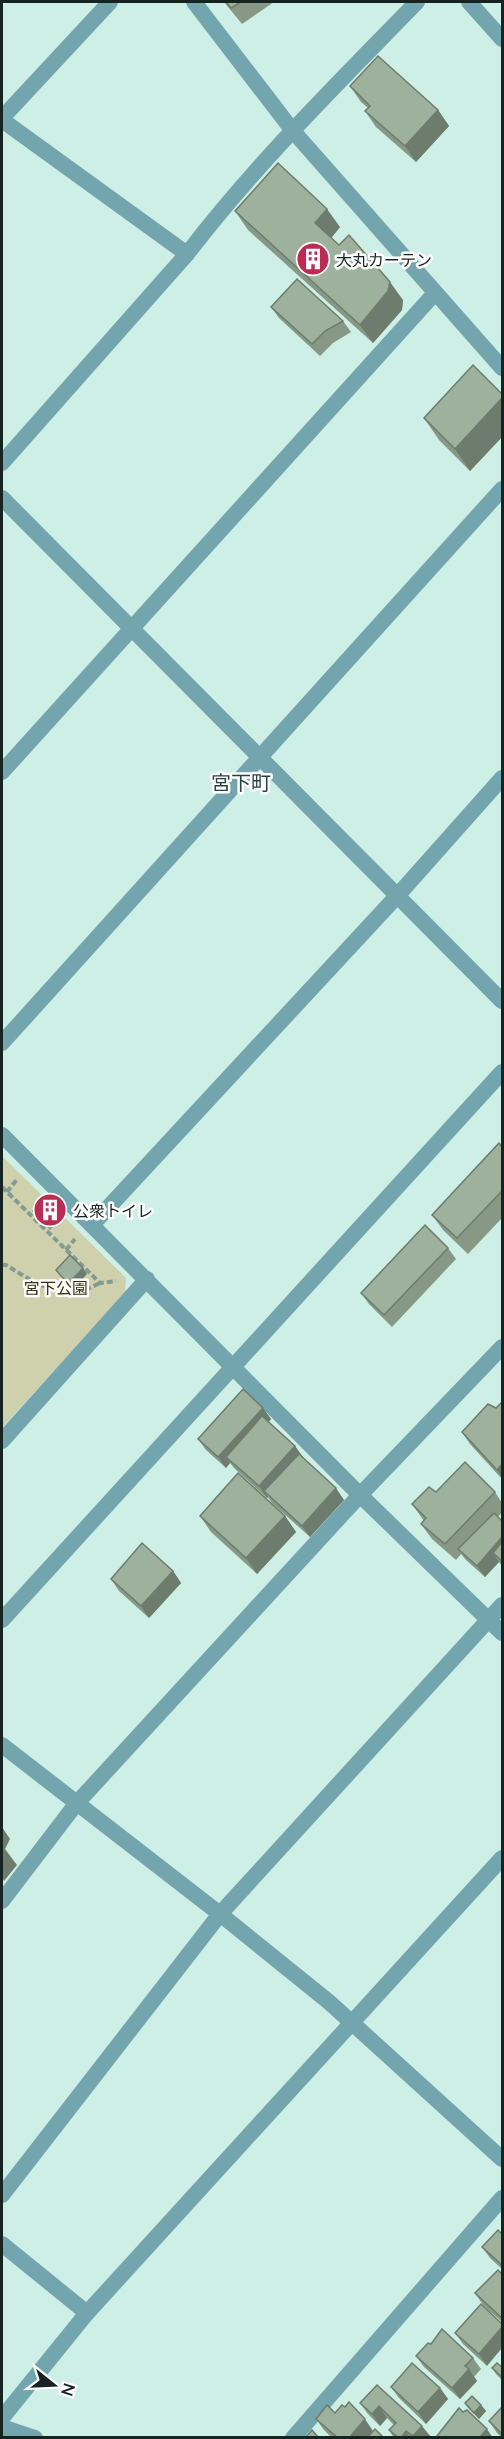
<svg xmlns="http://www.w3.org/2000/svg" width="504" height="2439" viewBox="0 0 504 2439" font-family="Lato,'Noto Sans JP',sans-serif">
	<rect width="100%" height="100%" fill="#ceefe5"/>
	<!-- green -->
	<polygon fill="#cfd1ad" points="2,1156 126,1278 125,1293 2,1428"/>
	<g fill="none" stroke-linecap="round" stroke-linejoin="round">
		<!-- path -->
		<g stroke="#829b93" stroke-width="4" stroke-dasharray="6 3" stroke-linecap="butt">
			<polyline points="2,1187 100,1283 116,1281"/>
			<polyline points="7,1192 18,1178"/>
			<polyline points="66,1250 75,1239"/>
			<path d="M 2,1265 L 6,1265 C 27,1278 52,1295 78,1292 C 85,1291 94,1286 100,1283"/>
		</g>
		<!-- minor -->
		<g stroke="#73a5ae" stroke-width="16">
			<polyline points="469,2 502,39"/>
			<polyline points="2,118 110,2"/>
			<polyline points="2,120 187,254"/>
			<polyline points="2,498 502,1001"/>
			<polyline points="2,772 435,293"/>
			<polyline points="92,1225 398,895 502,778"/>
			<polyline points="2,1441 147,1279"/>
			<polyline points="2,1745 220,1914 329,2002 502,2159"/>
			<polyline points="2,1901 76,1804 360,1495 502,1347"/>
			<polyline points="2,2195 220,1914 502,1605"/>
			<polyline points="2,2244 87,2313"/>
			<polyline points="2,2427 35,2438"/>
			<polyline points="293,2438 502,2198"/>
		</g>
		<!-- tertiary -->
		<g stroke="#73a5ae" stroke-width="16">
			<polyline points="194,2 293,131 502,368"/>
			<path d="M 2,463 L 187,254 C 256,164 338,83 417,2"/>
			<polyline points="2,1043 502,489"/>
			<polyline points="2,1135 360,1495 502,1633"/>
			<polyline points="2,1620 502,1072"/>
			<polyline points="2,2418 87,2313 502,1858"/>
		</g>
	</g>
	<!-- wall -->
	<g fill="#879886">
		<polygon points="224,2 274,2 242,24"/>
		<polygon points="350,86 438,110 449,126 416,162 376,127 365,111 368,108 361,102"/>
		<polygon points="235,211 340,227 331,238 403,300 402,310 373,343 248,230"/>
		<polygon points="271,307 343,321 351,332 333,343 320,356 279,318"/>
		<polygon points="502,394 502,437 470,471 439,440 424,418"/>
		<polygon points="502,1147 502,1218 468,1254 443,1230 432,1215"/>
		<polygon points="33,1211 59,1211 63,1217 50,1230 37,1217"/>
		<polygon points="448,1248 456,1259 392,1327 369,1304 361,1293"/>
		<polygon points="502,1402 502,1479 470,1444 462,1432 496,1408"/>
		<polygon points="263,1408 271,1419 269,1422 295,1446 303,1458 344,1500 310,1537 272,1503 268,1497 267,1498 234,1468 230,1463 226,1468 206,1450 198,1439"/>
		<polygon points="436,1492 495,1492 502,1503 502,1512 498,1517 502,1521 502,1566 499,1562 485,1577 466,1560 461,1554 456,1560 432,1539 421,1524 424,1521 412,1504"/>
		<polygon points="200,1516 285,1516 296,1532 257,1574 211,1532"/>
		<polygon points="173,1571 181,1583 149,1618 119,1591 111,1579"/>
		<polygon points="502,2234 502,2269 490,2258 482,2247"/>
		<polygon points="502,2274 502,2322 483,2305 475,2293"/>
		<polygon points="481,2304 487,2366 463,2344 455,2333"/>
		<polygon points="416,2356 473,2358 481,2369 474,2377 477,2381 460,2399 424,2367"/>
		<polygon points="502,2367 502,2380 496,2374 492,2368"/>
		<polygon points="377,2385 431,2437 430,2438 394,2438 389,2430 394,2425 387,2418 380,2426 368,2414 360,2403"/>
		<polygon points="391,2387 440,2388 448,2399 426,2424 399,2398"/>
		<polygon points="465,2403 481,2405 486,2411 479,2419 469,2409"/>
		<polygon points="502,2407 502,2438 497,2433 489,2421"/>
		<polygon points="335,2413 373,2431 384,2438 332,2438 324,2430 316,2419"/>
	</g>
	<!-- shaded-wall -->
	<g fill="#6e7c6d">
		<polygon points="438,110 449,126 416,162 405,146"/>
		<polygon points="327,209 340,227 328,242 315,223"/>
		<polygon points="390,282 403,300 402,310 373,343 360,325"/>
		<polygon points="502,398 502,437 470,471 455,449"/>
		<polygon points="83,1268 87,1274 73,1290 68,1284"/>
		<polygon points="263,1408 271,1419 232,1462 226,1457 230,1463 226,1468 218,1457"/>
		<polygon points="295,1446 303,1457 269,1496 264,1491 268,1497 267,1498 259,1486"/>
		<polygon points="502,1464 502,1478 497,1470"/>
		<polygon points="336,1488 344,1500 310,1537 302,1526"/>
		<polygon points="285,1516 296,1532 257,1574 246,1558"/>
		<polygon points="502,1537 502,1558 493,1553 499,1562 485,1577 477,1566"/>
		<polygon points="173,1571 181,1583 149,1618 141,1606"/>
		<polygon points="2,1827 10,1839 5,1849 17,1865 4,1881 2,1877"/>
		<polygon points="502,2327 502,2348 487,2366 479,2354"/>
		<polygon points="469,2369 477,2381 460,2399 452,2388"/>
		<polygon points="440,2388 448,2399 426,2424 418,2412"/>
		<polygon points="481,2405 486,2411 479,2419 474,2413"/>
		<polygon points="379,2406 387,2418 380,2426 372,2414"/>
		<polygon points="365,2419 373,2431 367,2438 349,2438"/>
		<polygon points="422,2426 431,2437 414,2438 413,2436"/>
		<polygon points="487,2429 493,2438 479,2438"/>
		<polygon points="406,2431 410,2438 401,2438"/>
	</g>
	<!-- building -->
	<g fill="#9db19c" stroke="#6e7c6d" stroke-width="1.5">
		<polygon points="226,2 241,2 231,8"/>
		<polygon points="378,56 438,110 405,146 365,111 370,106 350,86"/>
		<polygon points="278,163 327,209 315,223 339,245 349,235 390,282 388,291 360,325 235,211"/>
		<polygon points="297,279 343,321 325,331 312,344 271,307"/>
		<polygon points="473,365 502,394 502,398 455,449 424,418"/>
		<polygon points="499,1143 502,1147 502,1191 457,1238 432,1215"/>
		<polygon points="45,1196 59,1211 46,1224 33,1211"/>
		<polygon points="425,1225 448,1248 384,1315 361,1293"/>
		<polygon points="70,1255 83,1268 68,1284 56,1270"/>
		<polygon points="243,1389 263,1408 218,1457 198,1439"/>
		<polygon points="502,1402 502,1464 497,1470 462,1432 488,1404 496,1408"/>
		<polygon points="262,1416 295,1446 259,1486 226,1457"/>
		<polygon points="299,1454 336,1488 302,1526 264,1491"/>
		<polygon points="465,1462 495,1492 445,1544 421,1524 426,1518 412,1504 429,1487 436,1492"/>
		<polygon points="238,1473 285,1516 246,1558 200,1516"/>
		<polygon points="494,1513 502,1521 502,1537 477,1566 458,1549"/>
		<polygon points="502,1542 502,1561 493,1553"/>
		<polygon points="142,1543 173,1571 141,1606 111,1579"/>
		<polygon points="498,2230 502,2234 502,2265 482,2247"/>
		<polygon points="498,2270 502,2274 502,2318 475,2293"/>
		<polygon points="481,2304 502,2324 502,2327 479,2354 455,2333"/>
		<polygon points="442,2329 473,2358 465,2366 469,2369 452,2388 416,2356 428,2343 431,2344"/>
		<polygon points="412,2363 440,2388 418,2412 391,2387"/>
		<polygon points="497,2363 502,2367 502,2374 501,2376 492,2368"/>
		<polygon points="377,2385 422,2426 413,2436 406,2431 401,2438 399,2438 389,2430 396,2423 379,2406 372,2414 360,2403"/>
		<polygon points="472,2396 481,2405 474,2413 465,2403"/>
		<polygon points="349,2402 365,2419 349,2438 338,2438 316,2419 327,2405 335,2413 342,2405 345,2407"/>
		<polygon points="502,2407 502,2434 489,2421"/>
		<polygon points="459,2408 463,2412 467,2410 487,2429 479,2438 439,2438 437,2436"/>
		<polygon points="375,2429 384,2438 367,2438"/>
		<polygon points="312,2430 319,2438 305,2438"/>
	</g>
	<!-- icons -->
	<defs>
		<symbol id="building-disc" viewBox="-11 -11 22 22"><circle r="9.5" fill="#bb2b53" stroke="#fff"/><path d="M-4-6H4V6H1V3H-1V6H-4ZM-2.5-4.3h1.7v1.8h-1.7ZM.8-4.3h1.7v1.8H.8ZM-2.5-1h1.7V.8h-1.7ZM.8-1h1.7V.8H.8Z" fill="#fff"/></symbol>
	</defs>
	<g fill-rule="evenodd">
		<use href="#building-disc" x="294" y="240" width="38" height="38"/>
		<use href="#building-disc" x="31" y="1191" width="38" height="38"/>
	</g>
	<g text-anchor="middle" dominant-baseline="central" stroke-width="5" stroke-linejoin="round" paint-order="stroke">
		<!-- poi labels -->
		<g font-size="16" fill="#172320" stroke="#fff" text-anchor="start">
			<text x="336" y="259">大丸カーテン</text>
			<text x="73" y="1210">公衆トイレ</text>
		</g>
		<!-- park labels -->
		<g font-size="16" fill="#32320c" stroke="#fff">
			<text x="56" y="1287">宮下公園</text>
		</g>
		<!-- quarter labels -->
		<g font-size="20" fill="#26433c" stroke="#fff">
			<text x="241" y="782">宮下町</text>
		</g>
	</g>
	<!-- border -->
	<rect width="504" height="2439" fill="none" stroke="#172320" stroke-width="6"/>
	<!-- north arrow -->
	<g transform="translate(54 2385) rotate(108)" stroke="#ffffff" stroke-width="4.5" paint-order="stroke">
	<path d="M0-4.5L10 22L0 15L-10 22Z" fill="#172320"/>
	<text y="-9" font-size="16" font-weight="bold" text-anchor="middle" fill="#172320">N</text>
	</g>
</svg>
